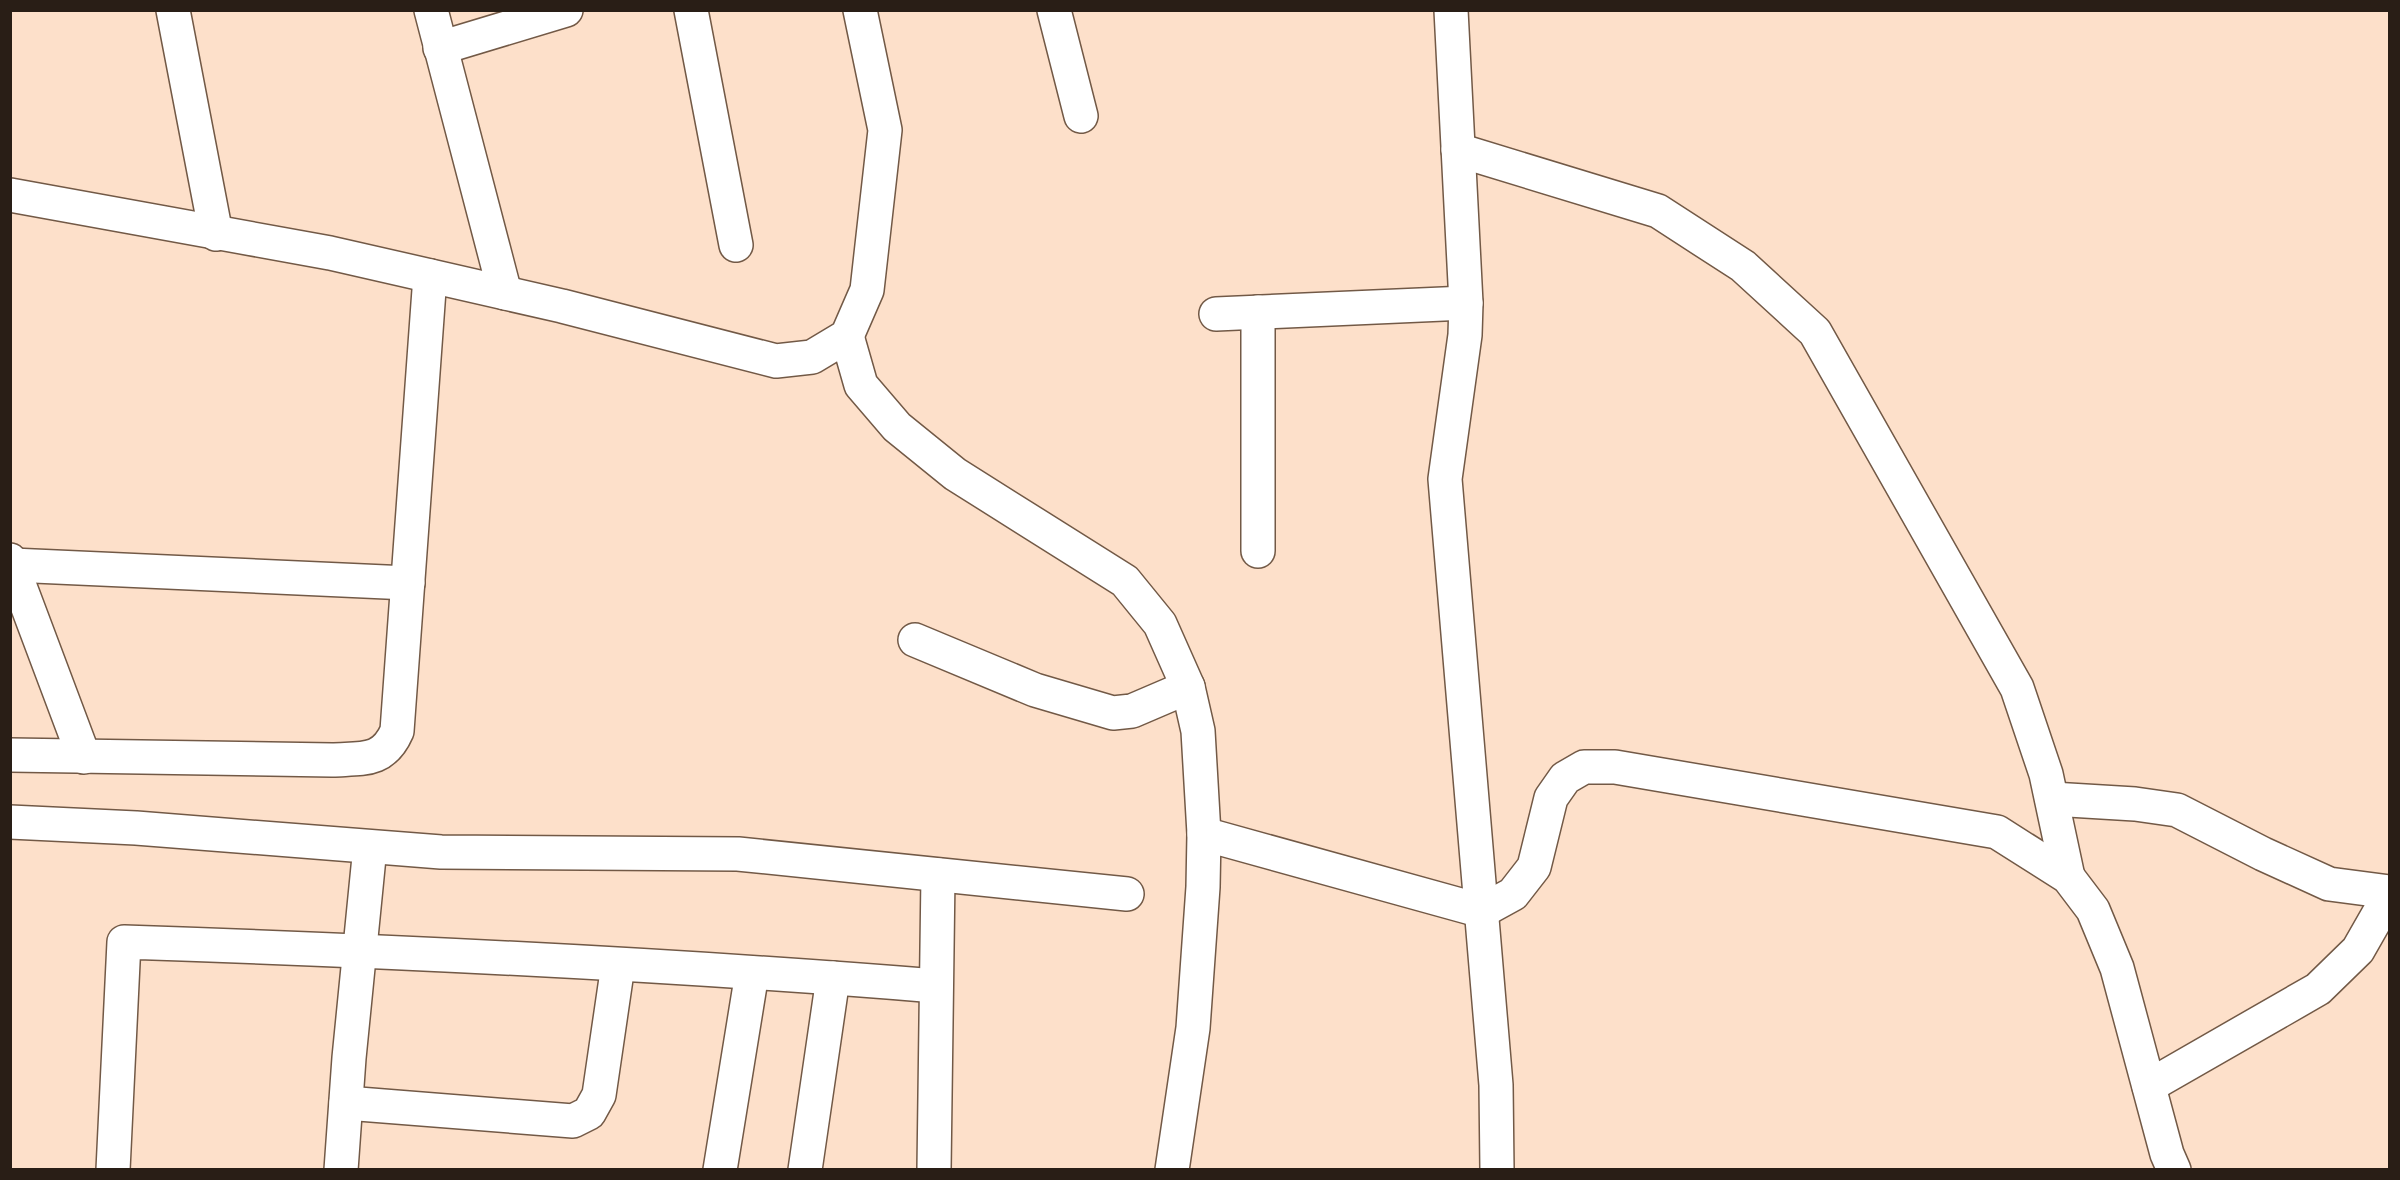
<svg xmlns="http://www.w3.org/2000/svg" width="2400" height="1180" viewBox="0 0 2400 1180" font-family="'Sofia Sans Condensed',sans-serif">
	<rect width="100%" height="100%" fill="#fde0ca"/>
	<g fill="none" stroke-linecap="round" stroke-linejoin="round">
		<defs>
			<g id="street">
				<polyline points="173,10 216,234"/>
				<polyline points="431,10 505,293"/>
				<polyline points="691,10 736,245"/>
				<polyline points="1054,10 1081,116"/>
				<polyline points="1451,10 1466,303 1465,335 1445,479 1496,1085 1497,1170"/>
				<polyline points="440,48 566,10"/>
				<polyline points="1458,150 1658,211 1743,266 1815,332 2017,688 2046,774 2068,877"/>
				<polyline points="10,195 330,253 562,306 776,361 812,357 847,336 867,290 885,130 860,10"/>
				<polyline points="1216,314 1466,303"/>
				<polyline points="847,336 861,385 897,427 955,474 1125,581 1160,624 1188,687 1198,731 1204,834 1203,887 1193,1028 1172,1170"/>
				<polyline points="1258,551 1258,312"/>
				<polyline points="10,560 84,757"/>
				<polyline points="12,565 408,583"/>
				<polyline points="915,640 1035,690 1113,713 1132,711 1188,687"/>
				<path d="M 10,755 L 332,760 C 362,758 383,763 397,731 L 430,276"/>
				<polyline points="2052,799 2135,804 2177,810 2263,854 2329,884 2390,892"/>
				<polyline points="10,822 136,828 441,852 738,854 1127,894"/>
				<polyline points="1204,834 1482,911 1513,894 1534,867 1551,798 1565,778 1584,767 1615,767 1997,832 2068,877 2093,910 2117,968 2167,1154 2174,1170"/>
				<polyline points="2149,1086 2318,989 2358,950 2390,894"/>
				<polyline points="346,1103 573,1121 589,1113 599,1095 618,965"/>
				<path d="M 113,1170 L 124,942 C 395,951 666,964 936,986"/>
				<polyline points="341,1170 349,1058 370,847"/>
				<polyline points="720,1170 752,973"/>
				<polyline points="805,1170 833,978"/>
				<polyline points="934,1170 938,875"/>
			</g>
		</defs>
		<!-- street casing -->
		<use href="#street" stroke="#725946" stroke-width="36"/>
		<!-- street -->
		<use href="#street" stroke="#fff" stroke-width="33"/>
	</g>
	<!-- border -->
	<rect width="2400" height="1180" fill="none" stroke="#291e16" stroke-width="24"/>
</svg>
